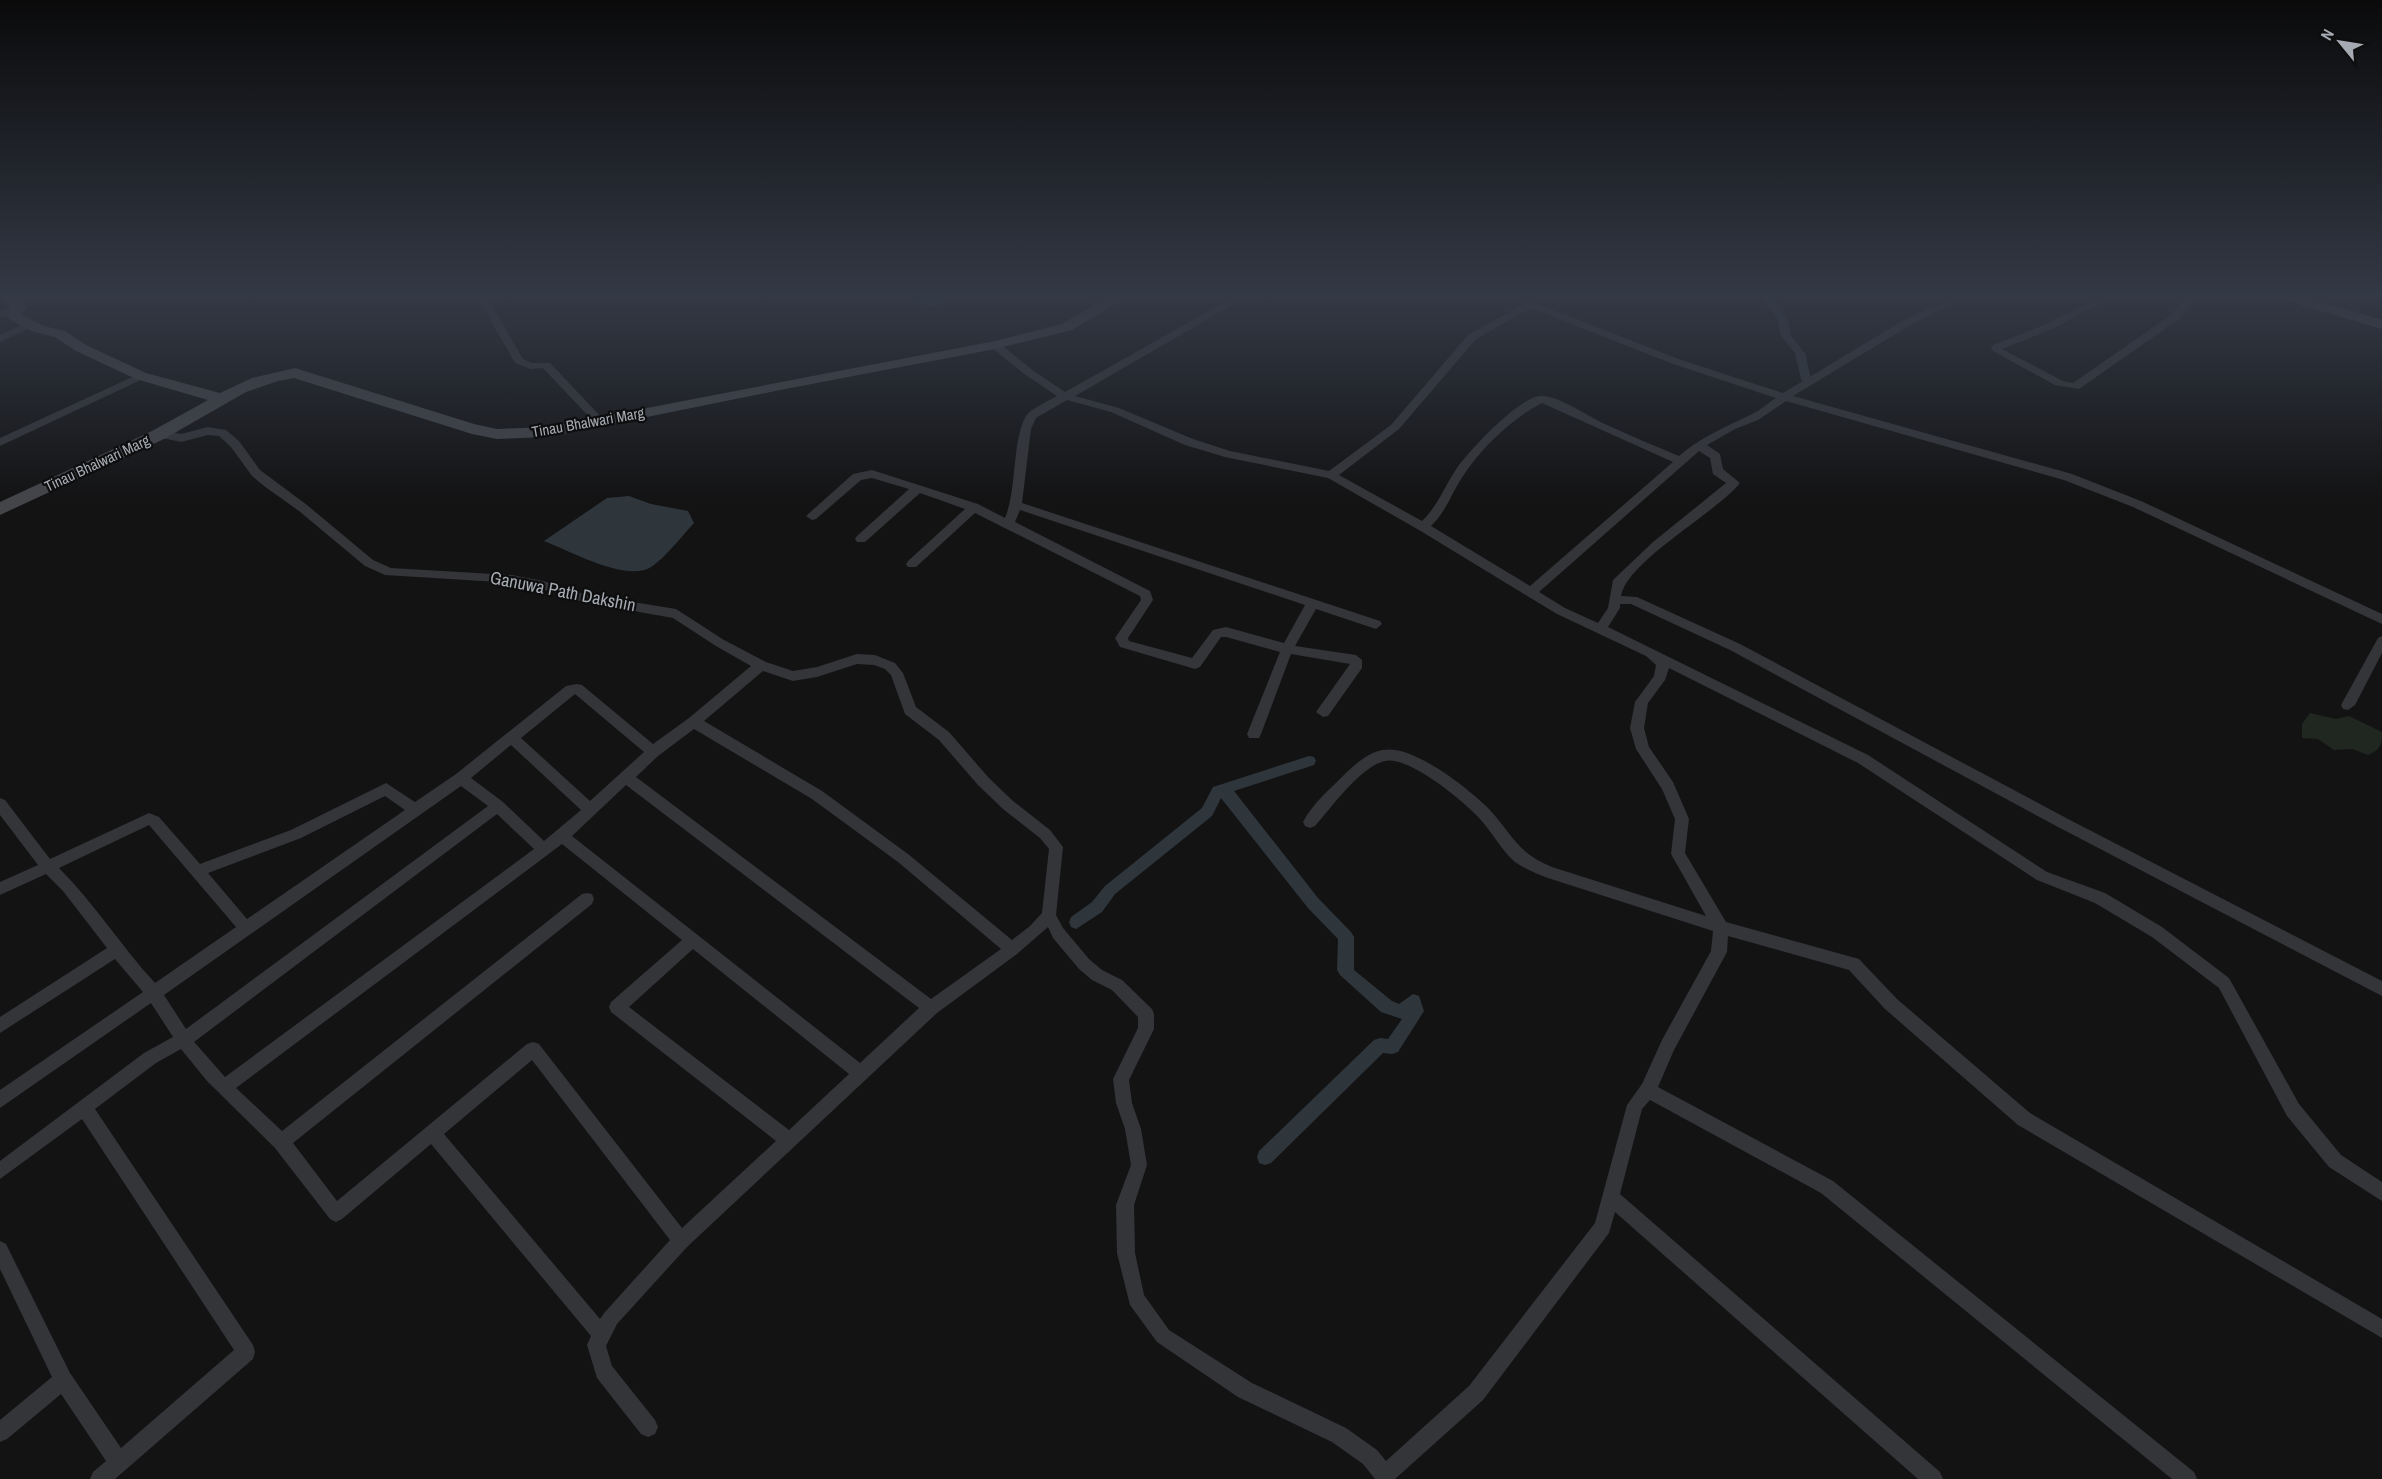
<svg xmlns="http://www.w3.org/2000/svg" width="2382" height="1479" viewBox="0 0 2382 1479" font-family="'Archivo Narrow',sans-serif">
	<rect width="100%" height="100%" fill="#131314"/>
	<!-- green -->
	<path fill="#202720" d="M 2310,713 L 2336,719 L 2349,716 L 2382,732 C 2382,745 2381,749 2368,755 L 2352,749 L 2334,750 L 2318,739 L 2302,738 L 2302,724 Z"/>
	<!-- water -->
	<g fill="#2e363c">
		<polygon points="915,293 962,293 935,307 908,302 907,298"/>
		<path d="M 629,496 L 651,504 L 688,511 L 694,523 C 682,536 665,558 651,567 C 627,583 568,550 544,541 L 607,498 Z"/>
	</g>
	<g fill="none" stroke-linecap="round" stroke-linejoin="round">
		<!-- canal -->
		<g fill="#2e363c" fill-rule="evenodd">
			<polygon points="1766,293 1776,293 1775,303 1787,317 1791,336 1805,353 1811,379 1810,381 1802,381 1801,379 1795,353 1781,336 1777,318 1765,303"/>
			<polygon points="1309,756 1314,757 1316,761 1314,765 1234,791 1318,898 1351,932 1354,937 1354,970 1392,1001 1399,1004 1413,994 1419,996 1424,1011 1398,1052 1392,1054 1383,1053 1271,1163 1265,1165 1259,1163 1257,1157 1259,1151 1374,1040 1380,1038 1388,1039 1402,1019 1381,1012 1340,975 1337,970 1338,939 1308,908 1221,798 1212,816 1115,894 1102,912 1076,929 1071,927 1069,922 1071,917 1092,902 1105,886 1202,808 1213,787"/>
		</g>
		<!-- street -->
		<g fill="#343539" fill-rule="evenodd">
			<polygon points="475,293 485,293 523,359 532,363 550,363 604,420 604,424 596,424 543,368 531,369 515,363"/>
			<polygon points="1073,293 1085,293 1107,308 1102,311 1098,310"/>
			<path d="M 1241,293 L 1253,293 L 1075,396 L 1119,408 L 1193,439 L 1230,451 L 1329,471 L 1391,425 L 1468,335 L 1522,305 L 1497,293 L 1510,293 L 1681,360 L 1783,393 L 1904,320 L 1963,293 L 1976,293 L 1912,324 L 1793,396 L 2072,474 L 2141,501 L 2382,614 L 2382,624 L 2133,507 L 2064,480 L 1786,401 L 1758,420 L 1735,429 L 1707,445 L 1720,454 L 1723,469 L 1740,483 C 1716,513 1627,561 1621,596 L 1637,597 L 1740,644 L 2070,820 L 2382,981 L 2382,996 L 2060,828 L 1730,650 L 1631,604 L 1620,604 L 1620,608 L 1608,627 L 1868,755 L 2047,872 L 2105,893 L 2162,927 L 2229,978 L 2299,1104 L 2341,1155 L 2382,1182 L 2382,1201 L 2329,1167 L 2287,1116 L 2219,988 L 2152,937 L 2095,903 L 2037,880 L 1858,763 L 1669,668 L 1665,680 L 1648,703 L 1644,728 L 1649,747 L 1673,782 L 1689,819 L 1685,853 L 1726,922 L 1859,959 L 1897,999 L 2030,1113 L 2382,1319 L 2382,1338 L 2018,1125 L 1885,1009 L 1849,970 L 1728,936 L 1727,952 L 1674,1050 L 1658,1087 L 1833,1181 L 2194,1472 L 2197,1479 L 2172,1479 L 1821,1193 L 1650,1100 L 1642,1109 L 1620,1194 L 1940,1472 L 1943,1479 L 1918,1479 L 1615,1212 L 1609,1233 L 1483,1400 L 1395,1479 L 1375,1479 L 1363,1464 L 1332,1442 L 1238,1397 L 1157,1342 L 1130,1305 L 1117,1253 L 1116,1205 L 1131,1165 L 1125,1129 L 1116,1103 L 1113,1079 L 1138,1028 L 1138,1017 L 1112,990 L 1092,980 L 1079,969 L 1053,938 L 1048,927 L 1017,954 L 937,1013 L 687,1247 L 617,1324 L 606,1346 L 612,1366 L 655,1420 L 658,1427 L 655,1434 L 648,1437 L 641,1434 L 597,1378 L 587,1345 L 591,1336 L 431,1144 L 342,1219 L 336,1222 L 330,1219 L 275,1148 L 207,1081 L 181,1049 L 156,1063 L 95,1109 L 253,1345 L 255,1352 L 253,1359 L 115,1479 L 90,1479 L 93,1472 L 106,1461 L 61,1394 L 7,1439 L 0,1442 L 0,1420 L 52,1377 L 0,1269 L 0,1241 L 6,1244 L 70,1373 L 121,1448 L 234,1350 L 82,1119 L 0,1179 L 0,1161 L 144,1053 L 173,1037 L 151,1003 L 0,1108 L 0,1090 L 143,992 L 115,959 L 0,1033 L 0,1017 L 107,948 L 63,891 L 46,874 L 0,895 L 0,882 L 38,865 L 0,815 L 0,798 L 5,800 L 50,859 L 149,813 L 159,817 L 200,864 L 291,830 L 386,783 L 415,802 L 456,774 L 566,686 L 577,684 L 582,685 L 653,744 L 689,718 L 751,666 L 716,646 L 673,618 L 583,602 L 542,589 L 512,583 L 385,575 L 365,566 L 299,511 L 264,486 L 252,476 L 231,447 L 219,436 L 208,435 L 181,442 L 157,437 L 155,434 L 161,430 L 181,434 L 208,427 L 226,430 L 239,441 L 260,470 L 307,505 L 373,560 L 391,568 L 512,575 L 543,581 L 584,594 L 676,609 L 724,640 L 766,662 L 793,671 L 817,667 L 857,654 L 875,655 L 895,663 L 903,673 L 916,707 L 949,732 L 988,777 L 1013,801 L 1050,830 L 1063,847 L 1056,915 L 1063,928 L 1089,959 L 1102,970 L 1122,980 L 1152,1009 L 1154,1014 L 1154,1029 L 1129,1080 L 1132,1103 L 1141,1129 L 1147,1165 L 1134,1205 L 1135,1253 L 1144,1295 L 1169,1330 L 1252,1383 L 1346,1428 L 1377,1450 L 1386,1461 L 1469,1386 L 1595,1223 L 1627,1105 L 1642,1084 L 1662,1040 L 1711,951 L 1713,931 L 1548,878 C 1537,874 1525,869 1515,862 C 1501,850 1493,833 1480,819 C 1465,802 1408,755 1385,761 C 1361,766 1331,808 1315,826 L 1310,828 L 1305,826 L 1303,822 C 1312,804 1331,788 1345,774 C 1355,764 1369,752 1383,750 C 1413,744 1469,789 1489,809 C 1513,835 1516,852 1552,867 L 1706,916 L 1671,854 L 1675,819 L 1662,789 L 1636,749 L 1630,728 L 1635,702 L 1654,676 L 1656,665 L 1646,656 L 1557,614 L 1419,530 L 1328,478 L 1225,457 L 1185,445 L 1111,412 L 1067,400 L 1036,418 L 1031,429 L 1022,503 L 1380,621 L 1382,624 L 1376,629 L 1316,609 L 1295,646 L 1356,655 L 1362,660 L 1362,668 L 1328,716 L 1323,717 L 1316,712 L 1350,664 L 1291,654 L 1261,734 L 1259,738 L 1249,738 L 1247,734 L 1280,652 L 1226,637 L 1221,637 L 1200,667 L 1195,669 L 1120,647 L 1115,638 L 1141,600 L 1140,596 L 975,513 L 916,567 L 908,567 L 906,564 L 908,561 L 965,509 L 920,493 L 865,542 L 857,542 L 855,539 L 857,536 L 909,489 L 872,478 L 861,480 L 816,519 L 812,520 L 806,516 L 853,474 L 872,470 L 978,504 L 1005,518 C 1017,489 1012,439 1026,416 C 1031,408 1049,401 1057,396 L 1023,373 L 991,347 L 991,343 L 999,343 L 1031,369 L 1065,392 ZM 1531,308 L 1673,364 L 1776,398 C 1767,404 1758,412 1748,416 C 1723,428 1700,438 1679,456 C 1655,446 1631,436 1607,425 C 1591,418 1557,394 1540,396 C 1519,398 1476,444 1463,460 C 1447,479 1440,504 1422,521 L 1339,475 L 1399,429 L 1476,339 ZM 1542,403 L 1673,462 L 1530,586 L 1431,526 C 1445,513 1451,495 1461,479 C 1480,449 1511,419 1542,403 ZM 1699,451 L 1710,458 L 1713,474 L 1726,483 L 1653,542 L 1613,580 L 1608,608 L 1598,623 L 1565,608 L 1539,592 ZM 1020,510 L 1305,605 L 1284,643 L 1226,627 L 1213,630 L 1192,658 L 1129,641 L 1128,638 L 1153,600 L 1150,591 L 1015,522 ZM 857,664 L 874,665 L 885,669 L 891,675 L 905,714 L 939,740 L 978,785 L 1003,809 L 1040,838 L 1049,849 L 1042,913 L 1030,926 L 1012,940 L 908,854 L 822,791 L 704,721 L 763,671 L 793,681 L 817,677 ZM 575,694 L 644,752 L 590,801 L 521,738 ZM 694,729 L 812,799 L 898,862 L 1001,949 L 931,999 L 636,777 L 658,756 ZM 511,745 L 581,810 L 544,841 L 503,802 L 471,778 ZM 626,785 L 919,1008 L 860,1063 L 572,836 ZM 461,786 L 488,806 L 186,1029 L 164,995 ZM 385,796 L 405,810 L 247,919 L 208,873 L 301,838 ZM 497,814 L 534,849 L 225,1077 L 196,1044 L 194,1042 ZM 149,825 L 236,927 L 155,983 C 121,946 95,904 59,868 ZM 562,844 L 682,940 L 611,1002 L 609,1007 L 611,1012 L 776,1141 L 682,1228 L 539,1044 L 533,1042 L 527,1044 L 337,1201 L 293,1143 L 592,904 L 594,899 L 592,894 L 587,893 L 582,894 L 282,1131 L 236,1088 ZM 693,949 L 849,1074 L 789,1130 L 629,1007 ZM 532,1060 L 670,1240 L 605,1312 L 600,1319 L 444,1134 Z"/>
			<polygon points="2109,293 2121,293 2052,329 2002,349 2063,381 2073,383 2171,315 2180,305 2145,295 2143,293 2158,293 2184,300 2186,293 2196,293 2192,304 2179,319 2079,389 2055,385 1991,350 1993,345 2044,325"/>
			<polygon points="20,304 24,305 24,309 0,318 0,311"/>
			<polygon points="30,321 35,324 34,326 0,342 0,335"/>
			<polygon points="141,373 145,374 145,378 0,446 0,438"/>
			<polygon points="2382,636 2382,653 2355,705 2348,710 2343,709 2341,705 2378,638"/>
		</g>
		<!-- secondary -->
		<g fill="#434549" fill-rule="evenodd">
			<path d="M 0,293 C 12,293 20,297 27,307 L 22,315 L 44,326 L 65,331 L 86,345 L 146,373 L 220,393 L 252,378 L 295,368 L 474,424 L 497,429 L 548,427 L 995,341 L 1062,324 L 1116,293 L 1133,293 L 1072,330 L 995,349 L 780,390 L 548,437 L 497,439 L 472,434 L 294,378 L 278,381 L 246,392 L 164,439 L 0,515 L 0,502 L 152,431 L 208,400 L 136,379 L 76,351 L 55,337 L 34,332 L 9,319 L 7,316 L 12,308 L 0,298 Z"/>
			<polygon points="2269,293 2291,293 2382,320 2382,329 2271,296"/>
		</g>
	</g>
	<!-- sky -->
	<linearGradient id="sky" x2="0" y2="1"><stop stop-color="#0a0a0b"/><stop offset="0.59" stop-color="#333945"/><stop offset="1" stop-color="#333945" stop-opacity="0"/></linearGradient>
	<rect width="2382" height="500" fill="url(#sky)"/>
	<g text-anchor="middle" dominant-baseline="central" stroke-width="4.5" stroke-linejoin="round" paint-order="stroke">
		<!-- far-street labels -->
		<g font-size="15" fill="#a6abb3" stroke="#0e0e0f">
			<text transform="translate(588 422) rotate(-10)">Tinau Bhalwari Marg</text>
			<text transform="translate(97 463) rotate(-25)">Tinau Bhalwari Marg</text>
		</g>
		<!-- street labels -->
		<g font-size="18" fill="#a6abb3" stroke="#0e0e0f">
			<text transform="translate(563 591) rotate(11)">Ganuwa Path Dakshin</text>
		</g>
	</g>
	<!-- north arrow -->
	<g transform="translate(2340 42) rotate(300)" stroke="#0e0e0f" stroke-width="4.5" paint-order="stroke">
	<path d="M0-4.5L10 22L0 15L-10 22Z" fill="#a6abb3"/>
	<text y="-9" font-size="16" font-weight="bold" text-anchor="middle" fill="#a6abb3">N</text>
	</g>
</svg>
